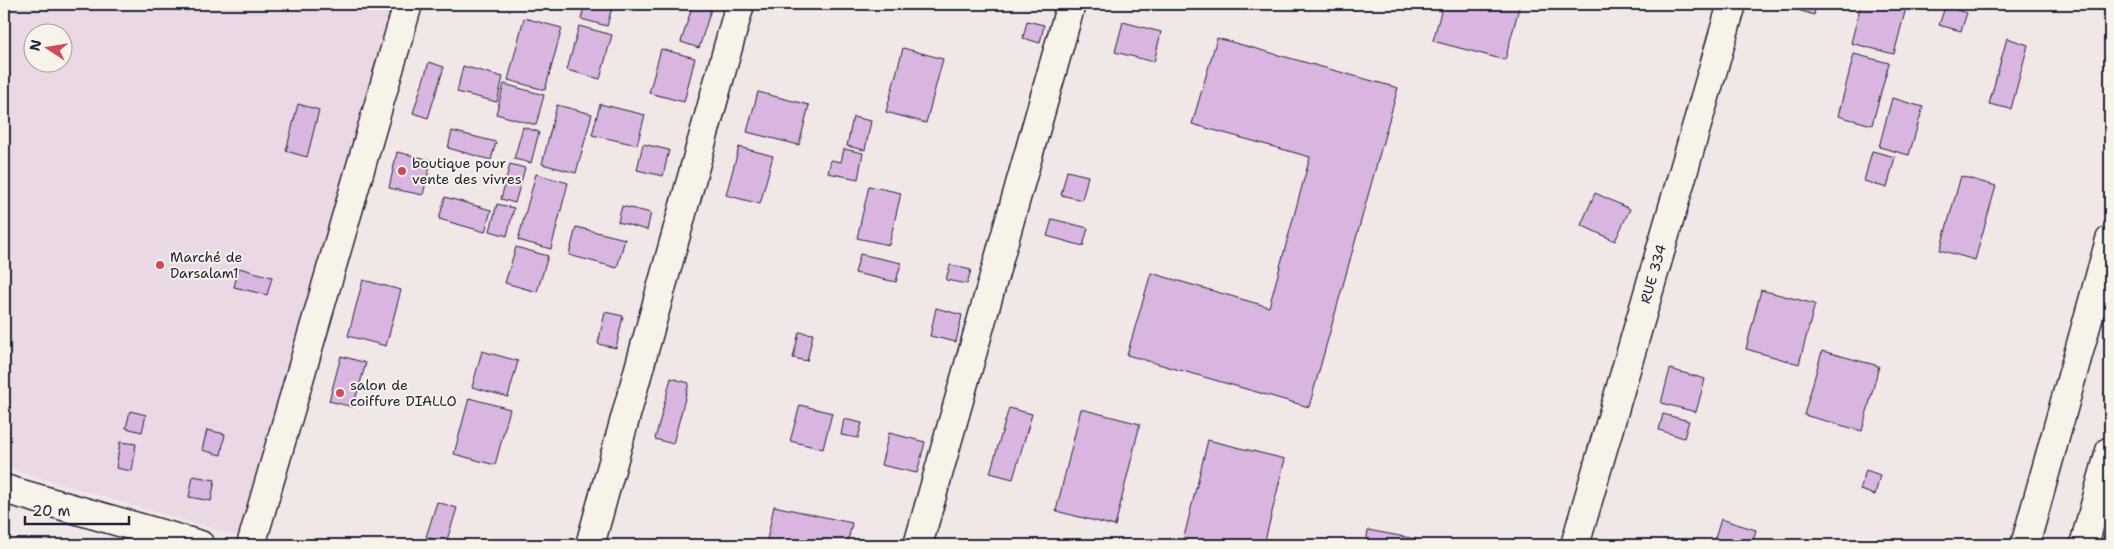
<svg xmlns="http://www.w3.org/2000/svg" width="2114" height="549" viewBox="0 0 2114 549" font-family="'Shantell Sans',sans-serif">
	<rect width="100%" height="100%" fill="#f1e7e6"/>
	<filter id="ink" filterUnits="userSpaceOnUse"><feTurbulence type="fractalNoise" baseFrequency=".02" numOctaves="2"/><feDisplacementMap in="SourceGraphic" scale="10" xChannelSelector="R" yChannelSelector="G"/><feConvolveMatrix kernelMatrix="1 2 1 2 8 2 1 2 1" color-interpolation-filters="sRGB"/></filter>
	<g filter="url(#ink)">
		<!-- built -->
		<path fill="#ead8e4" fill-rule="evenodd" d="M 4,4 L 393,4 L 237,536 L 4,467 ZM 32,32 L 62,32 L 62,62 L 32,62 Z"/>
		<!-- building -->
		<g fill="#d8b6e0" stroke="#22223b">
			<polygon points="585,4 613,4 607,26 581,19"/>
			<polygon points="693,4 712,6 699,48 681,42"/>
			<polygon points="1443,4 1520,4 1505,60 1433,41"/>
			<polygon points="1799,4 1816,4 1814,15 1798,10"/>
			<polygon points="1861,4 1907,4 1894,54 1851,43"/>
			<polygon points="1945,7 1967,13 1961,31 1939,25"/>
			<polygon points="524,18 562,28 545,90 508,80"/>
			<polygon points="1027,21 1044,25 1040,43 1023,38"/>
			<polygon points="1123,22 1161,32 1154,62 1115,52"/>
			<polygon points="579,26 612,35 600,79 567,70"/>
			<polygon points="1217,38 1398,88 1309,407 1127,355 1151,273 1269,307 1310,157 1192,124"/>
			<polygon points="2007,38 2028,45 2011,109 1989,104"/>
			<polygon points="903,48 943,59 926,123 886,112"/>
			<polygon points="661,49 695,58 684,102 649,93"/>
			<polygon points="1854,54 1889,63 1872,125 1838,116"/>
			<polygon points="429,62 444,67 428,118 413,113"/>
			<polygon points="463,66 503,77 497,102 457,92"/>
			<polygon points="504,84 544,95 536,125 496,114"/>
			<polygon points="758,92 809,105 799,145 747,132"/>
			<polygon points="1892,98 1923,107 1909,155 1879,147"/>
			<polygon points="298,104 319,110 307,157 286,151"/>
			<polygon points="600,104 645,115 637,145 592,135"/>
			<polygon points="557,105 592,114 576,173 542,164"/>
			<polygon points="853,117 871,121 865,150 847,146"/>
			<polygon points="523,127 539,132 531,163 514,159"/>
			<polygon points="452,131 496,142 491,160 448,148"/>
			<polygon points="643,144 669,150 663,176 637,170"/>
			<polygon points="739,147 773,156 760,204 726,195"/>
			<polygon points="844,149 863,153 858,179 828,173 831,160 841,162"/>
			<polygon points="1872,151 1895,157 1887,188 1864,181"/>
			<polygon points="397,152 431,160 423,195 389,188"/>
			<polygon points="510,164 525,168 515,203 501,199"/>
			<polygon points="1067,171 1088,176 1082,200 1061,195"/>
			<polygon points="536,174 568,183 551,249 518,240"/>
			<polygon points="1961,176 1996,186 1975,260 1940,250"/>
			<polygon points="869,186 901,193 889,245 857,238"/>
			<polygon points="1595,193 1630,209 1615,241 1581,225"/>
			<polygon points="445,197 491,210 485,232 439,219"/>
			<polygon points="497,204 514,208 507,236 490,231"/>
			<polygon points="622,206 651,213 647,230 618,222"/>
			<polygon points="1052,219 1088,228 1083,246 1047,236"/>
			<polygon points="576,227 625,239 617,268 569,255"/>
			<polygon points="516,247 548,256 537,292 505,283"/>
			<polygon points="860,254 901,263 896,282 855,273"/>
			<polygon points="950,265 971,270 967,284 946,280"/>
			<polygon points="239,268 272,277 267,295 234,287"/>
			<polygon points="363,280 401,290 386,346 348,336"/>
			<polygon points="1761,290 1815,304 1799,364 1746,349"/>
			<polygon points="936,308 962,315 956,342 930,336"/>
			<polygon points="605,312 623,316 616,348 598,344"/>
			<polygon points="799,332 813,334 807,361 793,358"/>
			<polygon points="482,351 518,361 508,397 472,387"/>
			<polygon points="1822,351 1879,366 1862,431 1804,415"/>
			<polygon points="341,356 366,363 353,407 329,401"/>
			<polygon points="1670,369 1705,379 1696,412 1661,403"/>
			<polygon points="671,378 689,383 673,444 655,439"/>
			<polygon points="469,398 510,409 495,465 454,454"/>
			<polygon points="800,405 832,413 823,449 790,441"/>
			<polygon points="1009,408 1032,414 1013,479 990,473"/>
			<polygon points="1081,409 1140,424 1115,526 1056,511"/>
			<polygon points="130,411 146,415 142,432 126,428"/>
			<polygon points="1663,414 1689,421 1684,438 1659,430"/>
			<polygon points="844,419 862,423 858,438 841,435"/>
			<polygon points="207,430 225,434 221,455 202,450"/>
			<polygon points="889,433 925,442 917,473 881,465"/>
			<polygon points="1208,440 1285,459 1264,545 1182,545"/>
			<polygon points="120,442 136,444 132,471 116,468"/>
			<polygon points="1866,470 1880,475 1875,495 1860,490"/>
			<polygon points="193,476 215,480 211,501 189,497"/>
			<polygon points="437,502 457,508 446,543 426,537"/>
			<polygon points="774,506 852,523 847,545 766,545"/>
			<polygon points="1721,519 1756,530 1752,545 1713,545"/>
			<polygon points="1368,530 1416,539 1415,545 1366,545"/>
		</g>
		<g fill="none" stroke-linecap="round" stroke-linejoin="round">
			<defs>
				<g id="street">
					<polyline points="4,489 200,545"/>
					<polyline points="251,545 408,4"/>
					<polyline points="590,545 740,4"/>
					<polyline points="918,545 1071,4"/>
					<polyline points="1575,545 1732,4"/>
				</g>
				<g id="secondary">
					<polyline points="2025,545 2110,240"/>
					<polyline points="2084,545 2110,451"/>
				</g>
			</defs>
			<!-- street casing -->
			<use href="#street" stroke="#22223b" stroke-width="31"/>
			<!-- secondary casing -->
			<use href="#secondary" stroke="#22223b" stroke-width="31"/>
			<!-- street -->
			<use href="#street" stroke="#f7f3e8" stroke-width="28"/>
			<!-- secondary -->
			<use href="#secondary" stroke="#f7f3e8" stroke-width="28"/>
		</g>
	</g>
	<!-- markers -->
	<g fill="#d1495b" stroke="#f7f3e8" stroke-width="2">
		<circle cx="402" cy="171" r="5"/>
		<circle cx="160" cy="265" r="5"/>
		<circle cx="340" cy="393" r="5"/>
	</g>
	<g text-anchor="middle" dominant-baseline="central" stroke-width="4" stroke-linejoin="round" paint-order="stroke">
		<!-- poi labels -->
		<g font-size="14" fill="#22223b" stroke="#f7f3e8" text-anchor="start">
			<text x="412" y="163">boutique pour<tspan x="412" dy="16">vente des vivres</tspan></text>
			<text x="170" y="257">Marché de<tspan x="170" dy="16">Darsalam1</tspan></text>
			<text x="350" y="385">salon de<tspan x="350" dy="16">coiffure DIALLO</tspan></text>
		</g>
		<!-- street labels -->
		<g font-size="14" fill="#22223b" stroke="#f7f3e8">
			<text transform="translate(1653 274) rotate(-74)">RUE 334</text>
		</g>
	</g>
	<!-- margin -->
	<rect width="2114" height="549" fill="none" stroke="#f7f3e8" stroke-width="20"/>
	<rect x="10" y="10" width="2094" height="529" fill="none" stroke="#22223b" stroke-width="2" filter="url(#ink)"/>
	<!-- north arrow -->
	<g transform="translate(48 48) rotate(282)"><circle r="24" fill="#f7f3e8" stroke="#a29fa3"/>
	<path d="M0-4L9 19L0 12L-9 19Z" fill="#d1495b"/>
	<text y="-8" font-size="14" font-weight="bold" text-anchor="middle" fill="#22223b">N</text>
	</g>
	<!-- scale -->
	<path d="M25 516v8h104v-8" fill="none" stroke="#22223b" stroke-width="2.5"/>
	<text x="32" y="516" font-size="15" fill="#22223b" stroke="#f7f3e8" stroke-width="4" paint-order="stroke">20 m</text>
</svg>
